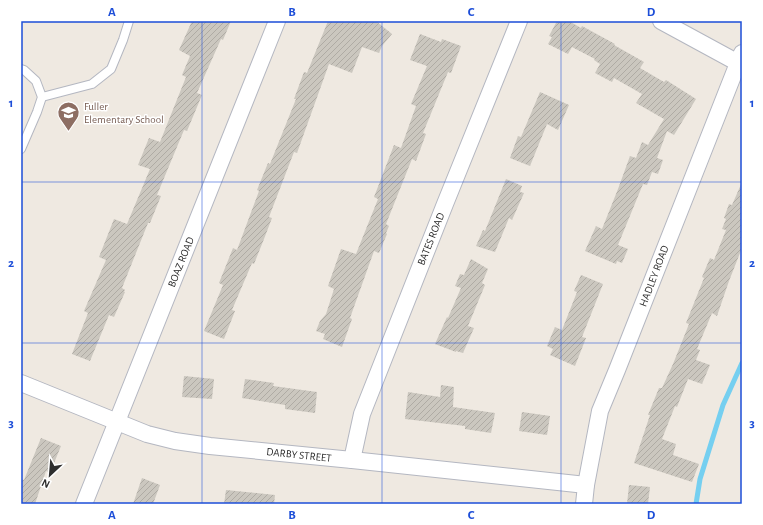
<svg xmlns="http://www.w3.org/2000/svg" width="763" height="525" viewBox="0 0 763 525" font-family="'Alegreya Sans',sans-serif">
	<defs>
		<pattern id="building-hatch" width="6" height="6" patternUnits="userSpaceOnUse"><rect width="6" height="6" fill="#cbc7bf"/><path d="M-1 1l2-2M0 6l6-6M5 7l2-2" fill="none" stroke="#afaba4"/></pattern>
	</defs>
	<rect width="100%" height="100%" fill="#efe9e1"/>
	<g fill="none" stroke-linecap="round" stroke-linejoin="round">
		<!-- stream -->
		<polyline stroke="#75cff0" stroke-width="5" points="696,504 700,479 723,405 742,363"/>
	</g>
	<!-- building -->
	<g fill="url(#building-hatch)">
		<polygon points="192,21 231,21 223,40 221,39 197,93 202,95 187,131 184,130 157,195 161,196 150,223 148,223 122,288 125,290 124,292 125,292 114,317 109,315 90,361 72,354 88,313 84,311 106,260 99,257 114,219 127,224 150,169 138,165 149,138 160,142 186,77 182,75 190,56 179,50"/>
		<polygon points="328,21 376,21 392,34 382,46 379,53 362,47 352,73 329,64 297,153 294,152 269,217 272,218 264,239 254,264 252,263 232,310 235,311 224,339 204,331 223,285 219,283 233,248 237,250 259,191 257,190 268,163 270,164 296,99 294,99 304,72 307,73"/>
		<polygon points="557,21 569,21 581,28 582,26 615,44 614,45 644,62 640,68 664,82 666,80 696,99 674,135 667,131 657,158 663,160 658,174 652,172 647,185 643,184 618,245 628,249 622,263 617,261 616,264 585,251 596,226 602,229 618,189 630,156 636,158 642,142 648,145 664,119 636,103 642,94 614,78 612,82 595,73 600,64 594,60 595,59 572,47 568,54 548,44 552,37 549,36"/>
		<polygon points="420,34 441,42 442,39 461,46 451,73 448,72 423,133 426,134 416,161 412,159 386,224 389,226 386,233 387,234 379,253 374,251 350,318 352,319 342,347 323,339 325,334 316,331 320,321 326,314 334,289 328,286 341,249 356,254 378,199 374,197 394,145 401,148 416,106 411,104 427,66 410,60"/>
		<polygon points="540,92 569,105 558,130 547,124 530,166 510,158 518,136 521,137"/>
		<polygon points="506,179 522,186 520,192 524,193 512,220 509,218 495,252 476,246 483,230 485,231"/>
		<polygon points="742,182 742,248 729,281 717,316 712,313 697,349 700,350 696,360 710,365 702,384 688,379 677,407 675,406 662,439 676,444 673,455 699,464 692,482 634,463 650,415 648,415 659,388 662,388 673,364 689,324 686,323 704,278 702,277 710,258 714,260 726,230 722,229 726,219 724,218 729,204 732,205"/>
		<polygon points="471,259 488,269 482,283 485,285 468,326 474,328 463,353 456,351 456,352 435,344 447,317 448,318 461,288 455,286 460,274 464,275"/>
		<polygon points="581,275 603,284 582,337 586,338 575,366 550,355 553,349 547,346 555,327 562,330 577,292 574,291"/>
		<polygon points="184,376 214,379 212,399 182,397"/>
		<polygon points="245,379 274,383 273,386 317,392 315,413 285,409 285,405 242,398"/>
		<polygon points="441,385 454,387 453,407 495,413 491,433 465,429 465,426 405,419 408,392 440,397"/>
		<polygon points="522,412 550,416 547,435 519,431"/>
		<polygon points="41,438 61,446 50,473 46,471 35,504 21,504 21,479 24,480"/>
		<polygon points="142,478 160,485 153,504 133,504"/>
		<polygon points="629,485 650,487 648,504 627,504"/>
		<polygon points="226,490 275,495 274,504 224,504"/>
	</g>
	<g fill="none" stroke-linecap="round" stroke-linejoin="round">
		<defs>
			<g id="service">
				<polyline points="21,69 24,70 36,81 42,97 37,112 21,149"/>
				<polyline points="42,97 92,84 111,69 123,40 129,21"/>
			</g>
			<g id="minor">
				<polyline points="661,21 742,65"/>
				<polyline points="21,383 147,434 175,441 210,446 352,460 586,485"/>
				<polyline points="352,460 362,414 445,204 519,21"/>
				<polyline points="84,504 277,21"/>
				<polyline points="584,504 586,485 600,411 617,370 742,53"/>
			</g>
		</defs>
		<!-- service casing -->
		<use href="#service" stroke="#b4b7c1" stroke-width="10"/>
		<!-- minor casing -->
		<use href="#minor" stroke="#b4b7c1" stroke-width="18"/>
		<!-- service -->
		<use href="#service" stroke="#fff" stroke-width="8"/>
		<!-- minor -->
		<use href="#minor" stroke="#fff" stroke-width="16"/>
	</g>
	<!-- grid -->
	<path fill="none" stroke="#1d4ed8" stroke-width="1" stroke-opacity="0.55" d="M 202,21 L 202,504M 382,21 L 382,504M 561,21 L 561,504M 21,182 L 742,182M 21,343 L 742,343"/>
	<!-- icons -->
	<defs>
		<symbol id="school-pin" viewBox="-11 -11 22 30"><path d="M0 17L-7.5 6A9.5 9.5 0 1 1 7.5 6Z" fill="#8d6e63" stroke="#fff"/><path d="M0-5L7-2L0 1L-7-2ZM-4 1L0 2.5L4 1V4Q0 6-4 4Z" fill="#fff"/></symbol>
	</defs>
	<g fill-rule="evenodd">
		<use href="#school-pin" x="56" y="100" width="25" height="34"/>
	</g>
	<g text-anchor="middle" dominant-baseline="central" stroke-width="3" stroke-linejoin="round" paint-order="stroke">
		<!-- education labels -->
		<g font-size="11" fill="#785e54" stroke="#fff" text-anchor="start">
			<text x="84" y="106">Fuller<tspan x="84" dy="13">Elementary School</tspan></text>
		</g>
		<!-- street labels -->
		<g font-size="11" fill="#2e2e2e" stroke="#fff">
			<text transform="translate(431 239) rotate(-68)">BATES ROAD</text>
			<text transform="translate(181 262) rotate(-68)">BOAZ ROAD</text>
			<text transform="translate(654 276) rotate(-69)">HADLEY ROAD</text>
			<text transform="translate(299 455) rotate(6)">DARBY STREET</text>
		</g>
	</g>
	<!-- border -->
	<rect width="763" height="525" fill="none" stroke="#ffffff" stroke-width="44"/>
	<!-- north arrow -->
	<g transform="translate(50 475) rotate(206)" stroke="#ffffff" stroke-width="3" paint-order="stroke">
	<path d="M0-3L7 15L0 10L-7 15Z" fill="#2e2e2e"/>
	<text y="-6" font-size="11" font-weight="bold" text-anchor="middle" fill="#2e2e2e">N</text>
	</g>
	<rect x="22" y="22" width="719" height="481" fill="none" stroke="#1d4ed8" stroke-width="1.5"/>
	<g font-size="13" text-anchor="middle" font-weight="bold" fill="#1d4ed8">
		<text x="112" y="16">A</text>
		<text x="292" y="16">B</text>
		<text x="471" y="16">C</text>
		<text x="651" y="16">D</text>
		<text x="11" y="107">1</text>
		<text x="752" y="107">1</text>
		<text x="11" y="267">2</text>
		<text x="752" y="267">2</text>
		<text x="11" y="427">3</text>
		<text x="752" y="427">3</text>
		<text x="112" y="519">A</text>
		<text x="292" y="519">B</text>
		<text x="471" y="519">C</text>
		<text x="651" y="519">D</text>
	</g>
</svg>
